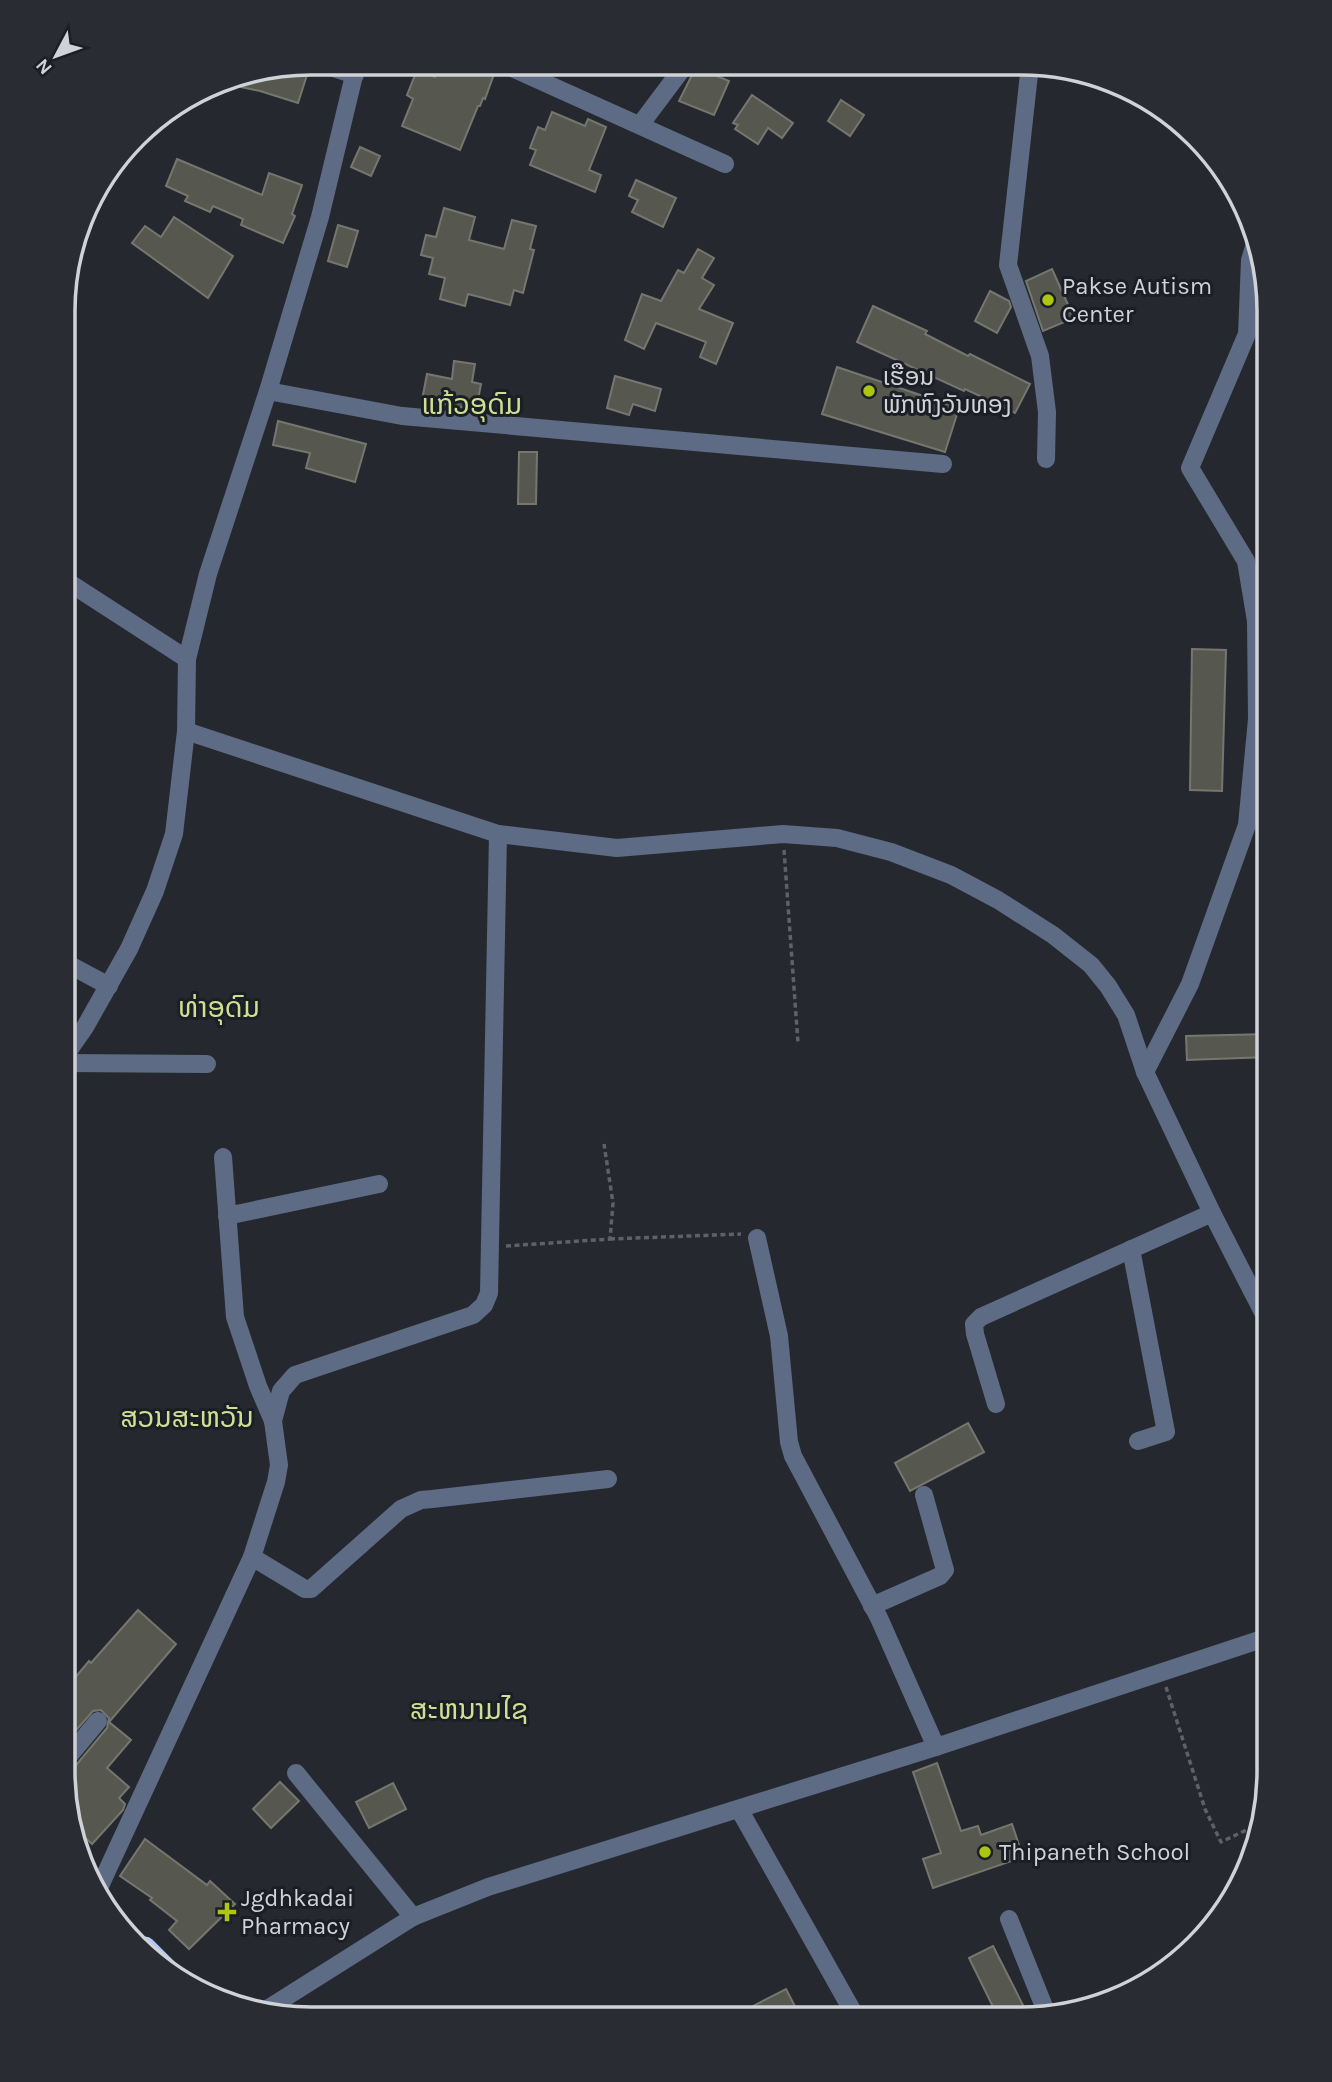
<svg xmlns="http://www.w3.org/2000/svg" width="1332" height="2082" viewBox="0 0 1332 2082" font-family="Karla,'Noto Sans Lao',sans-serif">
	<rect width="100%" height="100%" fill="#25292f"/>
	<!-- building -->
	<g fill="#565850" stroke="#75776f" stroke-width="2">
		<polygon points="440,63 484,64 482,70 494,74 485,99 483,98 480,106 478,106 460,150 402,126 413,99 407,95 417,70 435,77"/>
		<polygon points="696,67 729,81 714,115 679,101"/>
		<polygon points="286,68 307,75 298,103 260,91 217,82"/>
		<polygon points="752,95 793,123 782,138 768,128 758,144 735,129 738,125 733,123"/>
		<polygon points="841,100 864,115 850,136 828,121"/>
		<polygon points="552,112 585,126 588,119 606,127 589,170 601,175 595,192 530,165 536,150 530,148 538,127 545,130"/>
		<polygon points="360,147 380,156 371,176 351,167"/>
		<polygon points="177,159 262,195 269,173 302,185 292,214 295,216 283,243 241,225 243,219 213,206 210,212 185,201 188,196 166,186"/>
		<polygon points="636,180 676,198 663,227 632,212 638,200 629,196"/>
		<polygon points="444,208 475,217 469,240 504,249 512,220 536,226 530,249 534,250 523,293 514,290 510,305 468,294 465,306 440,299 445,278 429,274 433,258 421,255 426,235 436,237"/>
		<polygon points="174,217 233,256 208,298 132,243 145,226 161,237"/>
		<polygon points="338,225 358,231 347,267 328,261"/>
		<polygon points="698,249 714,258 702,278 714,285 699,309 733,323 716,364 700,357 706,342 656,323 644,349 625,340 642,294 661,301 678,270 684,273"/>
		<polygon points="1052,269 1074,318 1043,331 1026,281"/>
		<polygon points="990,291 1009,301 1011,307 997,333 975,321"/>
		<polygon points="873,306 927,331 925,334 968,356 970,354 1030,384 1015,413 978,395 965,389 964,391 857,342"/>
		<polygon points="454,361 475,364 472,382 481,384 476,410 422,400 427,374 452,379"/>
		<polygon points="837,367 959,408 945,452 822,414"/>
		<polygon points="615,376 661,389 655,411 633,404 629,415 607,408"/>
		<polygon points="278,421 366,444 355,482 306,468 310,453 273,445"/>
		<polygon points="519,452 537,452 536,504 518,504"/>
		<polygon points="1192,649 1226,650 1222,791 1190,790"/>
		<polygon points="1269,1034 1269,1057 1187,1060 1186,1036"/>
		<polygon points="968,1423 984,1452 910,1491 895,1463"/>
		<polygon points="138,1610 176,1644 109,1722 131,1740 107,1768 129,1787 119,1798 125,1804 123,1810 92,1844 75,1828 64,1774 72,1770 107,1728 109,1718 101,1710 93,1711 63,1745 63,1692 89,1661 91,1663"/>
		<polygon points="937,1763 961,1831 978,1826 981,1835 1012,1824 1023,1857 933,1888 923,1859 941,1853 913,1772"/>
		<polygon points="280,1782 299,1801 271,1828 253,1809"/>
		<polygon points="393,1783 406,1809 369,1828 356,1802"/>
		<polygon points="145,1839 207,1885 210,1881 235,1904 189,1949 169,1930 177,1921 150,1900 152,1898 120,1876"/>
		<polygon points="993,1946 1029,2017 999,2019 969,1958"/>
		<polygon points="786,1989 801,2018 730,2018"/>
	</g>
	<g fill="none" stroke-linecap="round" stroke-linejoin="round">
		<!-- path -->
		<g stroke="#5e6267" stroke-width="3.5" stroke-dasharray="5 3.5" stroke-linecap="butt">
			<polyline points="784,850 798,1043"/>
			<polyline points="610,1239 741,1234"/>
			<polyline points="506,1246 610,1239 613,1203 604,1144"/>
			<polyline points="1166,1687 1205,1809 1221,1842 1255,1826"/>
		</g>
		<!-- minor -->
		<g stroke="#5d6b85" stroke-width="18">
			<polyline points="318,63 355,75"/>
			<polyline points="503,64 725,164"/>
			<polyline points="1030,65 1008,265 1040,356 1047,412 1046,459"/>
			<polyline points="640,125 685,65"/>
			<polyline points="268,391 402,416 943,464"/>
			<polyline points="65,580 187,659"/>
			<polyline points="186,731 498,834 617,848 783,834 837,838 891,852 951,875 998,900 1053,935 1091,965 1108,986 1126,1015 1145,1072 1212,1213 1269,1324"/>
			<polyline points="64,962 109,986"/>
			<polyline points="64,1057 85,1027 129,949 155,891 174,834 186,731 187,659 208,574 268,391 320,217 357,63"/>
			<polyline points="64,1063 207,1064"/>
			<polyline points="1145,1072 1190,984 1247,825 1257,719 1256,621 1246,561 1190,468 1247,334 1250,260 1255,244"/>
			<polyline points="223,1157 235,1317 258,1386 273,1421"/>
			<polyline points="227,1216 379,1184"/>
			<polyline points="757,1238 779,1336 789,1442 793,1456 879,1618 936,1747"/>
			<polyline points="1131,1249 1166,1432 1138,1441"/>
			<polyline points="996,1404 975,1334 974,1324 981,1317 1212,1213"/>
			<polyline points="252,1557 305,1589 311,1589 401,1509 421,1500 432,1499 608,1479"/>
			<polyline points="872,1606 940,1576 945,1570 924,1495"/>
			<polyline points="63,1763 98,1721"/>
			<polyline points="296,1773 413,1917"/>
			<polyline points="739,1809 857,2019"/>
			<polyline points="99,1888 252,1557 276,1482 279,1465 273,1421 281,1391 295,1375 473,1315 484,1305 489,1293 498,834"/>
			<polyline points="1009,1919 1047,2014"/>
			<polyline points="264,2011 413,1917 488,1887 936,1747 1268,1637"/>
		</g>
		<!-- highway -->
		<polyline stroke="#adc8fb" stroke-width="21" points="145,1947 170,1972"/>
	</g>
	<!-- markers -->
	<g fill="#adc610" stroke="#1b1f25" stroke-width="2.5">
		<circle cx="1048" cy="300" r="7"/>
		<circle cx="869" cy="391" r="7"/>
		<circle cx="985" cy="1852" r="7"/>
		<path d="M223.5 1901.5h7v7h7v7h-7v7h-7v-7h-7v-7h7z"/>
	</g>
	<g text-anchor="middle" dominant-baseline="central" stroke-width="6" stroke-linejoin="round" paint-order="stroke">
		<!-- poi labels -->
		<g font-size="24" fill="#cfd2d6" stroke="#1b1f25" text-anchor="start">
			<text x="1062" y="286">Pakse Autism<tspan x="1062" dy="28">Center</tspan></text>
			<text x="883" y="377">ເຮືອນ<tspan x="883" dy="28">ພັກຫົງວັນທອງ</tspan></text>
			<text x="999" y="1852">Thipaneth School</text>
			<text x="241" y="1898">Jgdhkadai<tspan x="241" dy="28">Pharmacy</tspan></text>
		</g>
		<!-- quarter labels -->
		<g font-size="28" fill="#cedf93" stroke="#1b1f25">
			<text x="472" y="404">ແກ້ວອຸດົມ</text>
			<text x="219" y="1007">ທ່າອຸດົມ</text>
			<text x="187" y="1417">ສວນສະຫວັນ</text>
			<text x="469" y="1709">ສະຫນາມໄຊ</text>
		</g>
	</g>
	<!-- crop -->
	<path d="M0 0H1332V2082H0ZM311 75H1021A236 236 0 0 1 1257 311V1771A236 236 0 0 1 1021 2007H311A236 236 0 0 1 75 1771V311A236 236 0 0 1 311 75Z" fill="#292d33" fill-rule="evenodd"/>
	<path fill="none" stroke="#cfd2d6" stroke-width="3.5" d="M311 75H1021A236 236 0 0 1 1257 311V1771A236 236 0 0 1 1021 2007H311A236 236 0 0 1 75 1771V311A236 236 0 0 1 311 75Z"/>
	<!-- north arrow -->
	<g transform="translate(56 56) rotate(229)" stroke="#1b1f25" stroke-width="5" paint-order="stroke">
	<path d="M0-5L12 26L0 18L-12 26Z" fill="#cfd2d6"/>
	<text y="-10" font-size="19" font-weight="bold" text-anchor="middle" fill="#cfd2d6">N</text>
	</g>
</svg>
